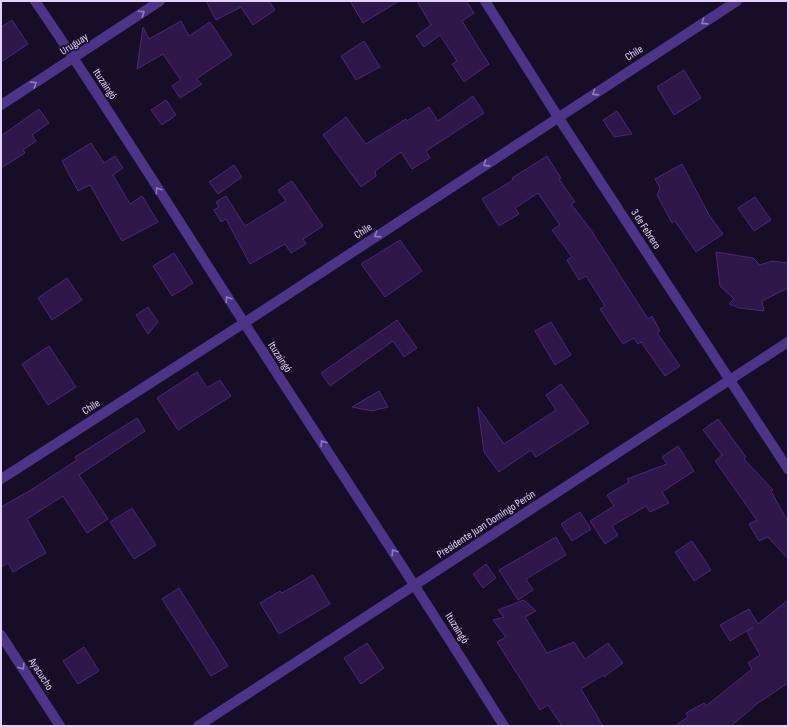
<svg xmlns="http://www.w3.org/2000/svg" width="789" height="727" viewBox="0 0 789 727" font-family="'Sofia Sans Condensed',sans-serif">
	<rect width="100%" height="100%" fill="#180d26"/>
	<!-- building -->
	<g fill="#2e1749" stroke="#4c2777">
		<polygon points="206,1 269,1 275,10 253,25 241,7 216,20"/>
		<polygon points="350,1 399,1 363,23"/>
		<polygon points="417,1 466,1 474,13 462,21 489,64 464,82 452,64 457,61 440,35 424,47 416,36 431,25"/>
		<polygon points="12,20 28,44 1,62 1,27"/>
		<polygon points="181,21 189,36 210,22 232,55 196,79 202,84 180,98 172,86 181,80 163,54 137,69 143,27 149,39"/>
		<polygon points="364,41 380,67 356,80 341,56"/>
		<polygon points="684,70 701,98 674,115 657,87"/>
		<polygon points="473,96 484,113 426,151 430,158 412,169 401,152 375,171 376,176 361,187 323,135 346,117 366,144 406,119 407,121 429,107 438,121"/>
		<polygon points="166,100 176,115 162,125 151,110"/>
		<polygon points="39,109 49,123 32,135 36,141 23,150 25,153 1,168 1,136"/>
		<polygon points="617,111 632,134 614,137 603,120"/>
		<polygon points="91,143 104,163 115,156 123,168 113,175 130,204 142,196 158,222 122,241 90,185 78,191 62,161"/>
		<polygon points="547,156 561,178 559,179 575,202 571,204 591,230 648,319 652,316 660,331 657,333 680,366 665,376 641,342 638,344 634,338 623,344 600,309 605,306 586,276 579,280 567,260 572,257 552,230 560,225 538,193 515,208 519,214 499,226 482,199 513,180 512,178"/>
		<polygon points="682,164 709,215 723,234 696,252 675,221 672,223 657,195 660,188 655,179"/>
		<polygon points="234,165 242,177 218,194 209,182"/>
		<polygon points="292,181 323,226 303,239 306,244 291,253 285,244 250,264 226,219 221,222 214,210 219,207 216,202 226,196 245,226 286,201 278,190"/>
		<polygon points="755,197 771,220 754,231 738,208"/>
		<polygon points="400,240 422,271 385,297 361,264"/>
		<polygon points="716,252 753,258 760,265 772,261 788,263 788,288 762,301 764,311 739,308 729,304 734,299 720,286"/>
		<polygon points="174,253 193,283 172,296 153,266"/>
		<polygon points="67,278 82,300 52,320 38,298"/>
		<polygon points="148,307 158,322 148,334 136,315"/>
		<polygon points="397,320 417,348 404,357 393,341 330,386 321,373"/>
		<polygon points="551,322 571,355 555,365 535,331"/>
		<polygon points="49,346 76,387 48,405 22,364"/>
		<polygon points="197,372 207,388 220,380 231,396 178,430 157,398"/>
		<polygon points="561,384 589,423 536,457 531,450 499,472 484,452 478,407 504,444 556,410 546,395"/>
		<polygon points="379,391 388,407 372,411 352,407"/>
		<polygon points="137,418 145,431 79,475 108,519 87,533 63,496 27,519 46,553 13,572 8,563 1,567 1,507 31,490 77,460 75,457"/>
		<polygon points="718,419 746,457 744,459 773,490 771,491 788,522 788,559 768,537 759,541 749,524 757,520 715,461 722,455 703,430"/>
		<polygon points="678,446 694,471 662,492 669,503 650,512 646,506 612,526 618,535 605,544 590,521 614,506 607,495 629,482 627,479 667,464 662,457"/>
		<polygon points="132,508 156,545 134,559 110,522"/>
		<polygon points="580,512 591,529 572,541 561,524"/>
		<polygon points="556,537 566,555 526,579 533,590 518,600 499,570"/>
		<polygon points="692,541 711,570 694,581 675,552"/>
		<polygon points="486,564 496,578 483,588 473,574"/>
		<polygon points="313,575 330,604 279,634 260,603 280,591 282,593"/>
		<polygon points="179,588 228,666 211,676 162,599"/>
		<polygon points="524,600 536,611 525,617 547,653 574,642 585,659 608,643 623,663 604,677 603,675 581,689 603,726 562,726 548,705 540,710 497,642 506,637 493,620 504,617 498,610"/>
		<polygon points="788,600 788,683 758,703 731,726 675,726 688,717 686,713 704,703 706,706 752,669 748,663 760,655 747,632 753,627 730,641 720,625 749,609 758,624"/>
		<polygon points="367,643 384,668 361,684 344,658"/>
		<polygon points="84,647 99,671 78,684 63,661"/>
	</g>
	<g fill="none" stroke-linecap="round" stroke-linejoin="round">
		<!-- minor -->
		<g stroke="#4d3489" stroke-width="10">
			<path d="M 35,1 C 107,106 174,214 243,321 C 330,456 419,590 504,726"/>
			<polyline points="485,1 558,117 788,469"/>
			<polyline points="1,105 160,1"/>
			<polyline points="1,479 244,323 737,1"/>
			<polyline points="1,635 60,726"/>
			<polyline points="198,726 788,342"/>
		</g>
	</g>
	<!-- one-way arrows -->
	<defs><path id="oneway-chevron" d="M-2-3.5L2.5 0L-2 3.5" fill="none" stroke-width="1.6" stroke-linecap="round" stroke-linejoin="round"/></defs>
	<g stroke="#907bbe">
		<use href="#oneway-chevron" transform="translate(142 13) rotate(-34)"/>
		<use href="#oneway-chevron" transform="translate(704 22) rotate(147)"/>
		<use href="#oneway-chevron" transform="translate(34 84) rotate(-33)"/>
		<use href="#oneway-chevron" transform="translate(595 93) rotate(147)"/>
		<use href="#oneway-chevron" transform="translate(486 164) rotate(147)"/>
		<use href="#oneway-chevron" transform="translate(158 190) rotate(-123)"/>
		<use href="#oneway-chevron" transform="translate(377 235) rotate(147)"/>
		<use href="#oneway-chevron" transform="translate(228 299) rotate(-123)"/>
		<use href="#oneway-chevron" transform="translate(323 443) rotate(-123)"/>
		<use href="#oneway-chevron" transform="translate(394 552) rotate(-123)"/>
		<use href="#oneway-chevron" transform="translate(22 667) rotate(57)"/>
	</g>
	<g text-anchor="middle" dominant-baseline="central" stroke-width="3.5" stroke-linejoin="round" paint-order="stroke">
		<!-- street labels -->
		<g font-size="11" fill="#e3d2ff" stroke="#180d26">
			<text transform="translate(74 44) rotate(-33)">Uruguay</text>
			<text transform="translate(634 53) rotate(-33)">Chile</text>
			<text transform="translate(105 84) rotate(57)">Ituzaingó</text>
			<text transform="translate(646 229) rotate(57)">3 de Febrero</text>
			<text transform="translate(363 231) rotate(-33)">Chile</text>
			<text transform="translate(280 357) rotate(57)">Ituzaingó</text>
			<text transform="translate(91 407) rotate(-33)">Chile</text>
			<text transform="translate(486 524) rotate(-33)">Presidente Juan Domingo Perón</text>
			<text transform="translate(457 628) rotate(58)">Ituzaingó</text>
			<text transform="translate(41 674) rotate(57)">Ayacucho</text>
		</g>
	</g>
	<!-- border -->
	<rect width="789" height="727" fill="none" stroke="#e3d2ff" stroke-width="4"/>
</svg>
